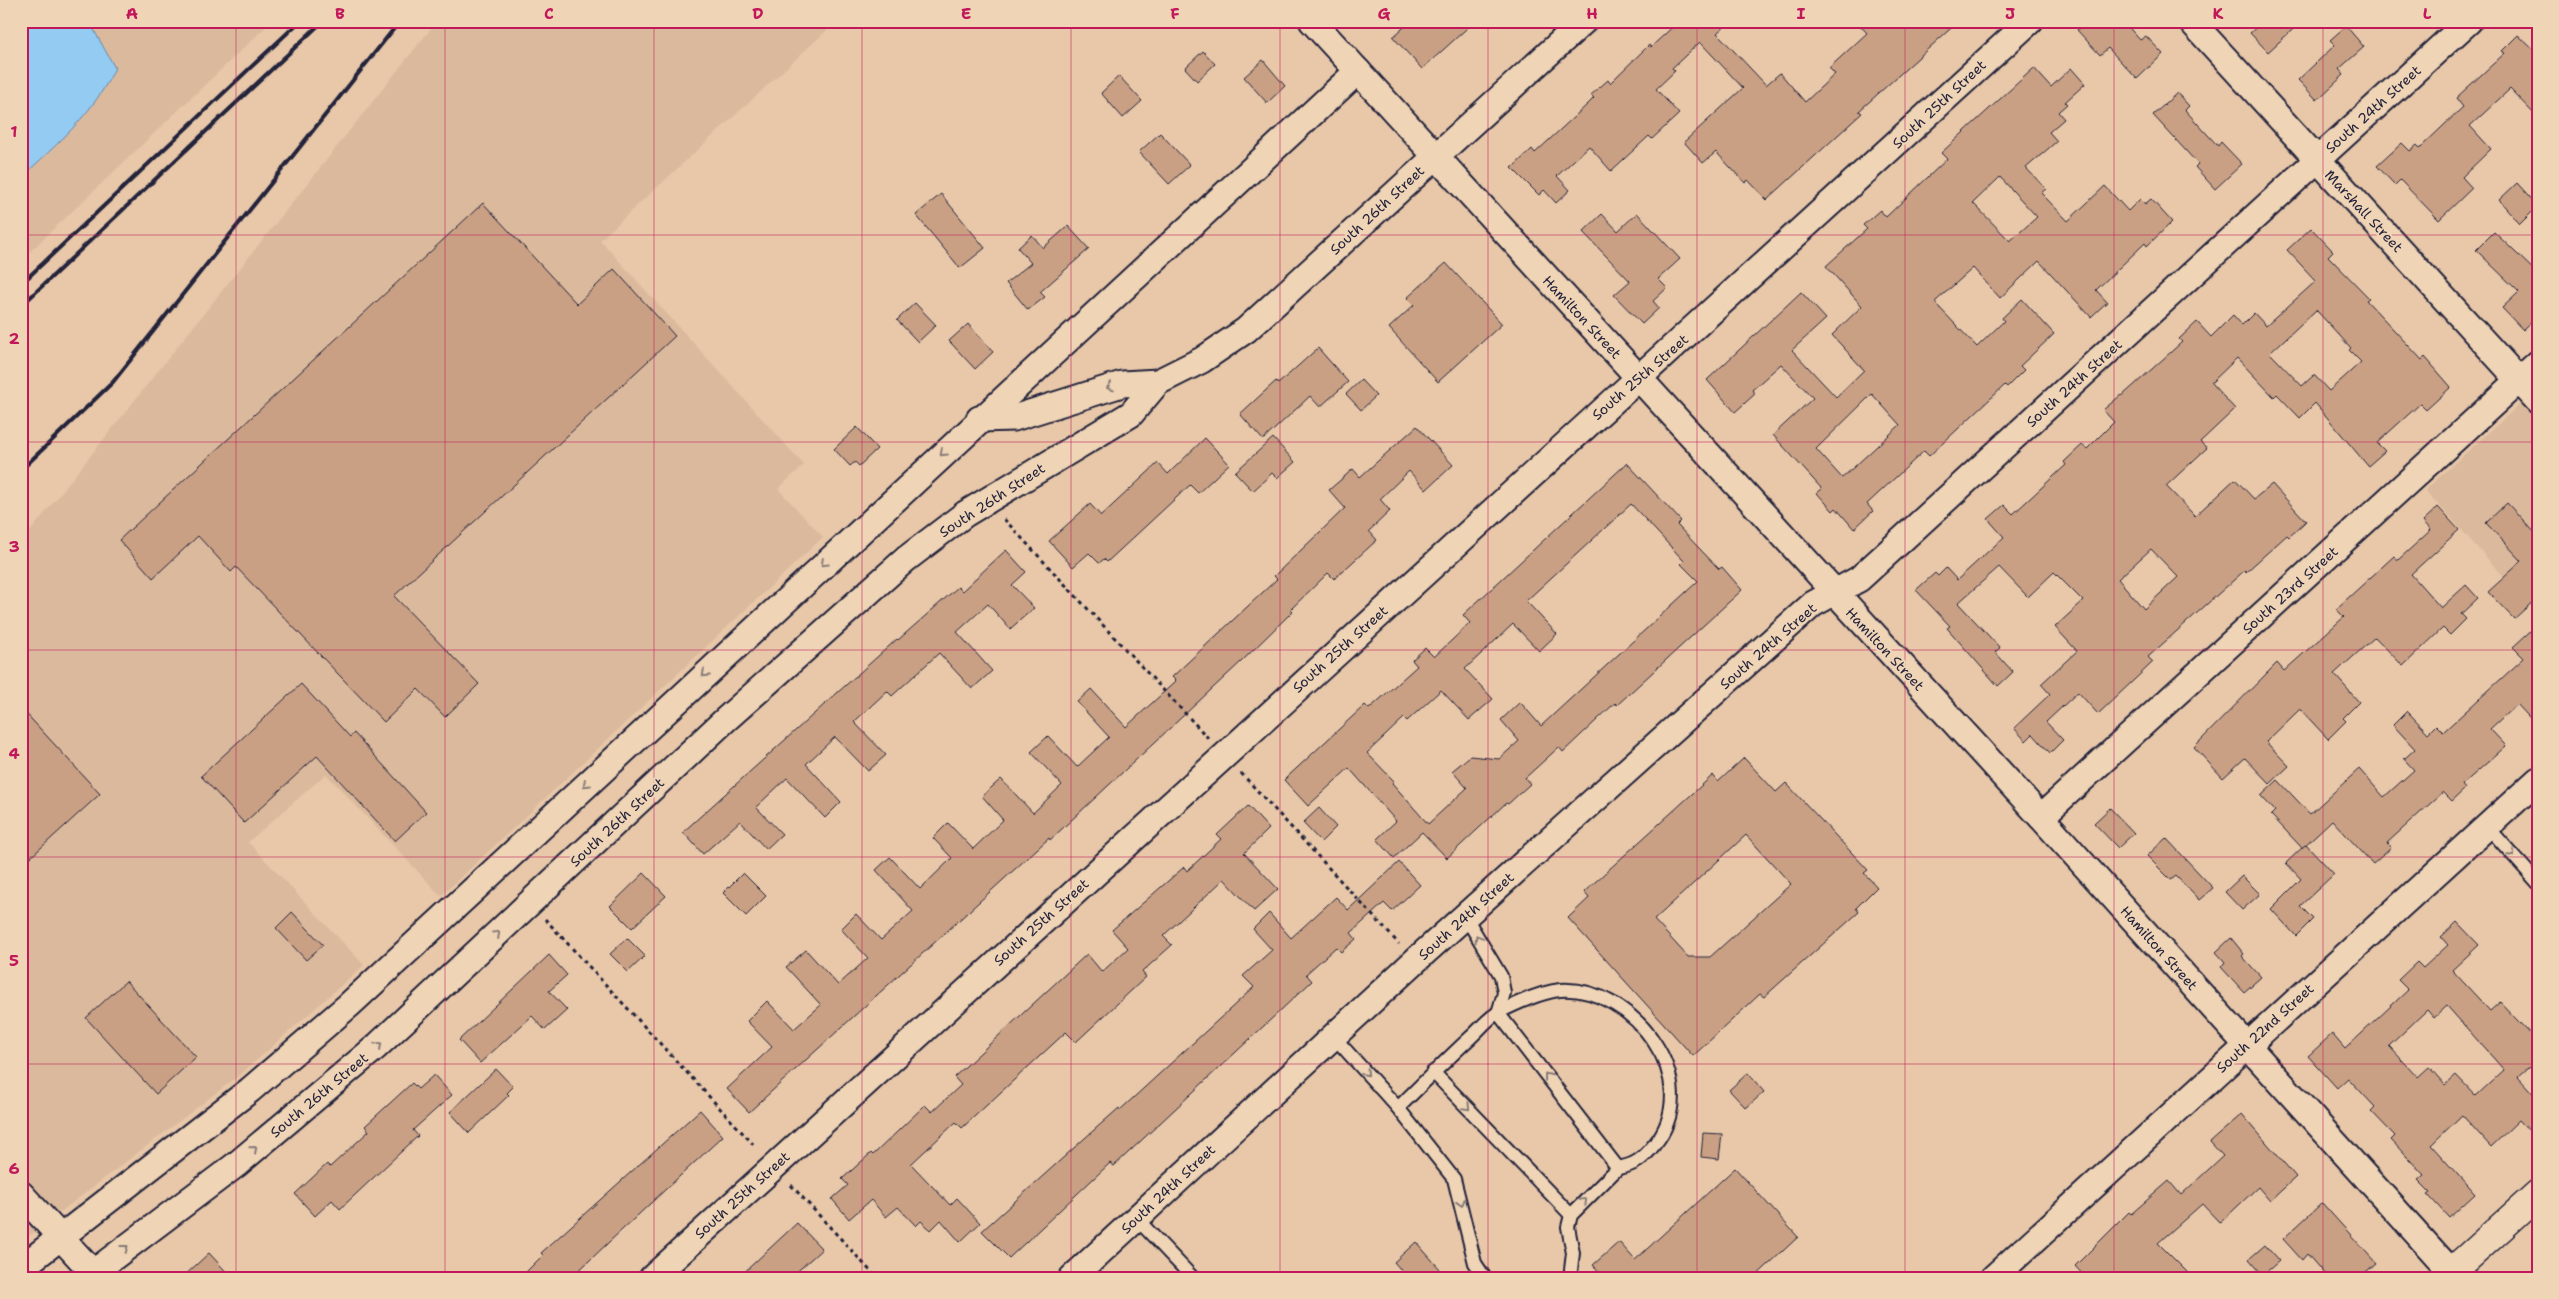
<svg xmlns="http://www.w3.org/2000/svg" width="2559" height="1299" viewBox="0 0 2559 1299" font-family="'Shantell Sans',sans-serif">
	<rect width="100%" height="100%" fill="#e8c8a9"/>
	<filter id="ink" filterUnits="userSpaceOnUse"><feTurbulence type="fractalNoise" baseFrequency=".02" numOctaves="2"/><feDisplacementMap in="SourceGraphic" scale="10" xChannelSelector="R" yChannelSelector="G"/><feConvolveMatrix kernelMatrix="1 2 1 2 8 2 1 2 1" color-interpolation-filters="sRGB"/></filter>
	<g filter="url(#ink)">
		<!-- built -->
		<g fill="#dbb99c">
			<polygon points="21,21 272,21 21,260"/>
			<polygon points="437,21 837,21 600,240 804,465 778,489 823,537 441,896 326,774 248,842 364,965 242,1073 21,1242 21,543"/>
			<polygon points="2538,388 2538,614 2425,490"/>
		</g>
		<!-- water -->
		<path fill="#93cbf2" stroke="#6687a9" d="M 21,21 L 89,21 L 115,68 C 93,114 58,143 21,178 Z"/>
		<!-- building -->
		<g fill="#c9a084" stroke="#22223b" fill-rule="evenodd">
			<polygon points="1411,21 1475,21 1422,69 1393,37"/>
			<polygon points="1679,21 1730,21 1717,33 1766,85 1780,73 1805,102 1835,74 1829,68 1867,33 1856,21 1959,21 1859,111 1862,113 1767,200 1748,180 1745,183 1716,152 1703,163 1684,142 1743,88 1700,42 1672,68 1675,71 1656,89 1679,114 1652,139 1649,136 1611,171 1589,146 1557,176 1570,190 1556,203 1544,190 1539,195 1512,168 1532,149 1535,153 1588,104 1594,98 1591,95 1608,80 1610,83 1649,45 1651,47"/>
			<polygon points="2087,21 2123,21 2140,40 2146,36 2163,54 2137,79 2108,48 2100,55 2077,30"/>
			<polygon points="2263,21 2302,21 2268,52 2250,33"/>
			<polygon points="2346,26 2364,47 2339,69 2344,75 2317,100 2298,80 2335,45 2330,40"/>
			<polygon points="2518,35 2538,54 2538,118 2510,89 2470,126 2491,149 2462,177 2472,188 2439,220 2400,180 2395,185 2377,166 2402,143 2410,151 2417,145 2420,148 2463,107 2456,98 2505,53 2502,51"/>
			<polygon points="1203,51 1215,64 1197,81 1185,68"/>
			<polygon points="1263,60 1285,86 1267,103 1244,77"/>
			<path d="M 2034,68 L 2051,87 L 2071,68 L 2085,84 L 2065,102 L 2067,104 L 2058,112 L 2064,119 L 2049,132 L 2057,141 L 2026,168 L 2046,189 L 2041,193 L 2068,221 L 2105,186 L 2128,211 L 2140,199 L 2145,204 L 2151,199 L 2172,222 L 2147,246 L 2145,243 L 2096,290 L 2107,302 L 2091,317 L 2039,261 L 2000,298 L 1973,268 L 1936,301 L 1935,303 L 1977,347 L 2004,321 L 2002,318 L 2022,299 L 2054,334 L 2020,366 L 2024,370 L 2007,387 L 2005,385 L 1929,456 L 1924,451 L 1867,504 L 1873,511 L 1854,529 L 1836,508 L 1833,511 L 1817,493 L 1822,489 L 1773,435 L 1813,398 L 1781,364 L 1752,390 L 1755,394 L 1735,412 L 1707,380 L 1801,292 L 1826,319 L 1792,350 L 1836,397 L 1864,370 L 1832,335 L 1862,306 L 1826,266 L 1867,229 L 1863,225 L 1880,210 L 1886,217 L 1947,159 L 1941,153 ZM 2000,177 L 2037,217 L 2010,241 L 1973,203 ZM 1872,394 L 1900,425 L 1842,478 L 1816,449 Z"/>
			<polygon points="1119,76 1142,101 1123,118 1101,93"/>
			<polygon points="2177,93 2189,106 2185,110 2218,146 2221,142 2242,164 2215,189 2195,167 2198,164 2153,115"/>
			<polygon points="1160,133 1190,165 1169,184 1139,152"/>
			<polygon points="2517,183 2538,206 2520,224 2499,200"/>
			<polygon points="941,194 985,248 960,268 916,215"/>
			<polygon points="483,203 577,304 614,269 675,336 394,596 479,684 445,717 418,689 384,722 236,567 231,572 198,536 153,578 119,540"/>
			<polygon points="1637,213 1680,259 1658,279 1667,288 1653,301 1659,308 1642,324 1614,295 1630,281 1583,232 1602,214 1618,231"/>
			<polygon points="1068,226 1089,249 1040,292 1045,297 1028,310 1006,283 1031,263 1018,248 1032,235 1043,248"/>
			<path d="M 2311,228 L 2333,251 L 2328,256 L 2369,298 L 2366,300 L 2422,360 L 2425,357 L 2451,387 L 2426,410 L 2420,404 L 2377,443 L 2385,451 L 2368,466 L 2315,403 L 2300,418 L 2277,394 L 2274,397 L 2237,358 L 2211,383 L 2235,409 L 2200,442 L 2207,448 L 2166,486 L 2195,516 L 2235,479 L 2254,499 L 2272,484 L 2306,521 L 2289,537 L 2287,535 L 2246,572 L 2245,570 L 2148,657 L 2153,662 L 2098,714 L 2078,692 L 2046,722 L 2063,740 L 2050,753 L 2033,734 L 2026,741 L 2014,728 L 2050,694 L 2041,684 L 2077,651 L 2055,627 L 2083,601 L 2054,572 L 2028,597 L 1999,567 L 1958,603 L 2000,648 L 1995,652 L 2013,672 L 1998,686 L 1947,628 L 1950,626 L 1916,590 L 1935,573 L 1938,576 L 1946,568 L 1957,580 L 2004,537 L 1988,519 L 2004,505 L 2013,514 L 2066,465 L 2064,462 L 2082,445 L 2087,449 L 2114,422 L 2103,410 L 2121,395 L 2122,396 L 2182,342 L 2179,339 L 2197,322 L 2211,337 L 2233,315 L 2242,325 L 2254,313 L 2266,326 L 2316,281 L 2287,250 ZM 2316,310 L 2351,348 L 2349,350 L 2361,362 L 2329,391 L 2314,375 L 2302,386 L 2270,353 ZM 2151,549 L 2178,577 L 2144,609 L 2118,579 Z"/>
			<polygon points="2494,232 2538,274 2538,316 2523,330 2502,308 2519,292 2476,250"/>
			<polygon points="1446,263 1502,324 1438,382 1389,328 1414,305 1407,298"/>
			<polygon points="915,303 936,325 918,342 897,320"/>
			<polygon points="968,324 993,352 975,369 949,341"/>
			<polygon points="1318,348 1348,382 1320,407 1310,396 1263,440 1240,414 1276,381 1278,384"/>
			<polygon points="1361,380 1376,396 1361,410 1346,394"/>
			<polygon points="1417,426 1453,465 1426,490 1409,471 1380,499 1390,511 1369,531 1377,540 1334,579 1328,573 1291,609 1293,611 1242,661 1050,840 1049,838 749,1112 727,1089 772,1047 747,1021 767,1001 794,1029 821,1005 786,967 806,950 838,985 868,958 841,929 856,914 881,940 913,911 876,870 890,857 920,889 952,858 933,838 948,823 973,849 1003,820 982,796 1001,779 1033,813 1062,785 1031,752 1048,736 1077,767 1109,737 1077,702 1091,689 1126,727 1176,681 1172,677 1277,579 1274,576 1345,508 1329,490 1353,469 1360,477"/>
			<polygon points="857,427 877,449 859,466 855,462 850,466 834,449"/>
			<polygon points="1205,438 1229,464 1198,493 1190,485 1107,562 1104,559 1099,563 1089,553 1073,567 1049,541 1090,504 1101,516 1158,463 1168,474"/>
			<polygon points="1273,438 1295,462 1277,478 1272,473 1253,491 1235,472"/>
			<path d="M 1627,463 L 1681,521 L 1677,525 L 1719,569 L 1722,567 L 1742,590 L 1617,705 L 1615,703 L 1563,752 L 1559,747 L 1525,778 L 1530,784 L 1508,804 L 1506,803 L 1447,858 L 1422,832 L 1394,858 L 1377,839 L 1396,821 L 1349,768 L 1308,806 L 1284,780 L 1365,705 L 1369,709 L 1417,666 L 1412,660 L 1425,648 L 1434,657 L 1470,623 L 1463,615 ZM 1631,504 L 1684,561 L 1681,564 L 1698,581 L 1541,726 L 1520,702 L 1501,720 L 1519,741 L 1499,759 L 1470,756 L 1452,771 L 1467,788 L 1428,824 L 1392,783 L 1394,781 L 1367,753 L 1404,718 L 1407,721 L 1441,690 L 1469,720 L 1493,699 L 1465,669 L 1513,624 L 1539,651 L 1557,634 L 1526,601 Z"/>
			<polygon points="2507,503 2538,536 2538,597 2514,619 2488,592 2522,561 2486,523"/>
			<polygon points="2438,507 2459,530 2411,574 2441,608 2466,585 2478,598 2461,614 2466,619 2450,635 2443,628 2403,666 2375,637 2334,674 2359,702 2343,718 2346,721 2328,739 2300,709 2266,742 2289,766 2270,784 2245,758 2223,778 2194,747 2277,663 2284,671 2344,617 2336,609 2394,556 2398,560 2431,530 2423,521"/>
			<polygon points="1006,550 1026,572 1012,585 1034,608 1010,629 988,604 957,632 992,671 972,689 939,653 892,696 887,691 854,722 886,755 868,771 835,737 806,764 841,802 825,818 787,778 756,807 782,834 766,849 740,821 703,854 683,832 897,639 898,640 958,587 962,591"/>
			<polygon points="2538,624 2538,727 2517,704 2490,729 2506,746 2462,785 2465,789 2452,801 2443,792 2387,843 2391,848 2373,864 2332,820 2302,848 2271,815 2275,811 2261,796 2278,780 2310,814 2359,769 2384,797 2414,770 2404,759 2415,749 2393,725 2407,711 2428,733 2436,725 2443,732 2524,658 2513,647"/>
			<polygon points="301,684 350,737 354,733 426,812 395,841 317,756 244,823 201,776"/>
			<polygon points="21,708 100,794 21,866"/>
			<path d="M 1744,758 L 1776,792 L 1786,783 L 1868,870 L 1864,873 L 1877,887 L 1856,908 L 1859,912 L 1764,997 L 1760,994 L 1693,1056 L 1568,918 L 1589,898 L 1584,892 L 1713,775 L 1718,782 ZM 1746,835 L 1791,884 L 1710,957 L 1688,957 L 1654,920 Z"/>
			<polygon points="1248,806 1269,829 1244,853 1278,889 1254,911 1224,879 1163,936 1172,945 1142,972 1146,977 1076,1042 1066,1032 962,1128 956,1122 911,1164 950,1205 957,1198 980,1223 960,1242 941,1220 931,1230 921,1221 916,1226 898,1207 886,1217 871,1200 849,1219 832,1199 848,1185 842,1179 871,1153 873,1155 925,1105 932,1112 961,1085 954,1077 1087,954 1102,972 1128,948 1112,930 1184,867 1187,871 1221,839 1217,835"/>
			<polygon points="1319,808 1336,827 1321,842 1303,823"/>
			<polygon points="2110,808 2134,833 2118,848 2094,823"/>
			<polygon points="2166,838 2213,888 2199,900 2176,876 2171,880 2147,856"/>
			<polygon points="2306,844 2334,874 2300,906 2313,919 2296,936 2271,909 2301,879 2286,863"/>
			<polygon points="1399,862 1420,885 1392,911 1384,903 1351,933 1356,939 1341,952 1336,947 1306,974 1312,981 1114,1166 1110,1163 1009,1258 982,1231 1085,1138 1119,1108 1120,1110 1254,987 1243,976 1272,950 1253,929 1269,913 1291,938 1336,897 1348,910"/>
			<polygon points="644,873 666,896 632,928 610,906"/>
			<polygon points="743,873 766,896 746,916 723,893"/>
			<polygon points="2242,876 2260,894 2242,910 2225,892"/>
			<polygon points="292,912 323,945 306,960 276,928"/>
			<path d="M 2457,922 L 2479,945 L 2452,970 L 2490,1011 L 2500,1002 L 2538,1042 L 2538,1059 L 2518,1077 L 2538,1099 L 2538,1140 L 2519,1120 L 2491,1147 L 2462,1115 L 2431,1145 L 2475,1194 L 2449,1218 L 2428,1195 L 2431,1193 L 2418,1180 L 2424,1175 L 2391,1140 L 2395,1136 L 2371,1111 L 2375,1107 L 2348,1078 L 2337,1088 L 2308,1056 L 2332,1034 L 2345,1049 L 2408,990 L 2398,980 L 2417,962 L 2423,968 L 2448,945 L 2441,937 ZM 2447,1006 L 2504,1070 L 2476,1096 L 2456,1075 L 2445,1085 L 2429,1067 L 2418,1077 L 2389,1046 L 2427,1010 L 2434,1018 Z"/>
			<polygon points="627,938 645,956 628,972 610,954"/>
			<polygon points="2231,938 2244,954 2242,956 2261,977 2244,992 2221,967 2225,962 2216,952"/>
			<polygon points="549,955 567,975 549,991 567,1010 545,1030 532,1016 480,1063 459,1040"/>
			<polygon points="126,981 196,1057 156,1094 86,1018"/>
			<polygon points="496,1069 513,1087 507,1093 509,1095 469,1133 450,1112"/>
			<polygon points="1748,1073 1764,1092 1746,1108 1729,1090"/>
			<polygon points="434,1075 452,1095 413,1130 418,1136 340,1209 332,1200 315,1216 295,1194 327,1164 330,1167 369,1131 365,1126 412,1083 418,1089"/>
			<polygon points="700,1110 723,1136 609,1242 571,1278 520,1278 543,1255 541,1253"/>
			<polygon points="2242,1114 2296,1177 2270,1201 2258,1187 2220,1223 2202,1204 2158,1243 2193,1278 2086,1278 2075,1266 2129,1212 2131,1214 2169,1181 2181,1195 2223,1156 2210,1142"/>
			<polygon points="1703,1133 1722,1134 1719,1159 1701,1157"/>
			<polygon points="1735,1168 1798,1237 1754,1278 1605,1278 1593,1265 1619,1242 1635,1260"/>
			<polygon points="2322,1203 2376,1263 2359,1278 2328,1278 2307,1254 2302,1260 2283,1239"/>
			<polygon points="797,1223 822,1249 790,1278 738,1278"/>
			<polygon points="1416,1242 1448,1278 1408,1278 1394,1262"/>
			<polygon points="2265,1245 2279,1261 2263,1275 2249,1259"/>
			<polygon points="209,1253 232,1278 182,1278"/>
		</g>
		<g fill="none" stroke-linecap="round" stroke-linejoin="round">
			<defs>
				<g id="service">
					<polyline points="2487,826 2538,883"/>
					<polyline points="1465,916 1501,976 1504,993 1498,1013 1618,1168 1571,1215 1568,1227 1573,1253 1570,1278"/>
					<polyline points="1334,1037 1398,1108 1454,1179 1475,1263 1485,1278"/>
					<polyline points="1433,1072 1571,1215"/>
					<path d="M 1398,1108 C 1422,1084 1446,1060 1471,1037 C 1480,1029 1489,1017 1499,1012 C 1517,1003 1541,992 1560,990 C 1632,985 1707,1081 1654,1145 C 1643,1159 1635,1165 1618,1168"/>
					<polyline points="1136,1218 1193,1278"/>
				</g>
				<g id="minor">
					<polyline points="1312,21 2041,817 2457,1278"/>
					<polyline points="2191,21 2538,401"/>
					<polyline points="979,419 1014,418 1122,384 1158,382"/>
					<polyline points="2041,817 2538,363"/>
					<polyline points="21,1194 98,1278"/>
					<polyline points="21,1268 250,1090 349,1005 1358,71"/>
					<polyline points="86,1278 237,1164 376,1047 724,721 906,559 965,514 1131,414 1158,382 1202,360 1246,330 1584,21"/>
					<polyline points="652,1278 2030,21"/>
					<polyline points="1072,1278 1415,961 1813,604 1859,579 2469,21"/>
					<polyline points="1993,1278 2538,780"/>
				</g>
				<polyline id="tertiary" points="2445,1278 2538,1194"/>
			</defs>
			<!-- service casing -->
			<use href="#service" stroke="#22223b" stroke-width="16"/>
			<!-- minor casing -->
			<use href="#minor" stroke="#22223b" stroke-width="29"/>
			<!-- tertiary casing -->
			<use href="#tertiary" stroke="#22223b" stroke-width="31"/>
			<!-- path -->
			<g stroke="#22223b" stroke-width="3" stroke-dasharray="4 4" stroke-linecap="butt">
				<polyline points="1004,519 1209,739"/>
				<polyline points="1241,773 1399,944"/>
				<polyline points="545,919 753,1144"/>
				<polyline points="791,1185 877,1278"/>
			</g>
			<!-- service -->
			<use href="#service" stroke="#efd4b6" stroke-width="12"/>
			<!-- minor -->
			<use href="#minor" stroke="#efd4b6" stroke-width="25"/>
			<!-- tertiary -->
			<use href="#tertiary" stroke="#efd4b6" stroke-width="28"/>
			<!-- rail -->
			<g stroke="#22223b" stroke-width="4">
				<polyline points="21,284 300,21"/>
				<polyline points="21,306 323,21"/>
				<polyline points="21,470 113,382 400,21"/>
			</g>
		</g>
		<!-- one-way arrows -->
		<defs><path id="oneway-chevron" d="M-2-3.5L2.5 0L-2 3.5" fill="none" stroke-width="1.6" stroke-linecap="round" stroke-linejoin="round" transform="scale(1.25)"/></defs>
		<g stroke="#887b78">
			<use href="#oneway-chevron" transform="translate(1110 387) rotate(162)"/>
			<use href="#oneway-chevron" transform="translate(943 453) rotate(137)"/>
			<use href="#oneway-chevron" transform="translate(824 563) rotate(137)"/>
			<use href="#oneway-chevron" transform="translate(705 674) rotate(137)"/>
			<use href="#oneway-chevron" transform="translate(586 784) rotate(137)"/>
			<use href="#oneway-chevron" transform="translate(2512 854) rotate(48)"/>
			<use href="#oneway-chevron" transform="translate(497 934) rotate(-43)"/>
			<use href="#oneway-chevron" transform="translate(1478 938) rotate(-121)"/>
			<use href="#oneway-chevron" transform="translate(379 1045) rotate(-42)"/>
			<use href="#oneway-chevron" transform="translate(1366 1073) rotate(48)"/>
			<use href="#oneway-chevron" transform="translate(1547 1076) rotate(-128)"/>
			<use href="#oneway-chevron" transform="translate(1467 1107) rotate(46)"/>
			<use href="#oneway-chevron" transform="translate(254 1149) rotate(-40)"/>
			<use href="#oneway-chevron" transform="translate(1584 1201) rotate(-45)"/>
			<use href="#oneway-chevron" transform="translate(1461 1203) rotate(73)"/>
			<use href="#oneway-chevron" transform="translate(125 1248) rotate(-37)"/>
		</g>
	</g>
	<!-- grid -->
	<path fill="none" stroke="#c2185b" stroke-width="1" stroke-opacity="0.55" d="M 236,21 L 236,1278M 445,21 L 445,1278M 654,21 L 654,1278M 862,21 L 862,1278M 1071,21 L 1071,1278M 1280,21 L 1280,1278M 1488,21 L 1488,1278M 1697,21 L 1697,1278M 1905,21 L 1905,1278M 2114,21 L 2114,1278M 2323,21 L 2323,1278M 21,235 L 2538,235M 21,442 L 2538,442M 21,650 L 2538,650M 21,857 L 2538,857M 21,1064 L 2538,1064"/>
	<g text-anchor="middle" dominant-baseline="central" stroke-width="4.5" stroke-linejoin="round" paint-order="stroke">
		<!-- street labels -->
		<g font-size="14" fill="#22223b" stroke="#efd4b6">
			<text transform="translate(1939 104) rotate(-43)">South 25th Street</text>
			<text transform="translate(2373 109) rotate(-42)">South 24th Street</text>
			<text transform="translate(1377 210) rotate(-43)">South 26th Street</text>
			<text transform="translate(2364 211) rotate(47)">Marshall Street</text>
			<text transform="translate(1582 317) rotate(47)">Hamilton Street</text>
			<text transform="translate(1640 377) rotate(-41)">South 25th Street</text>
			<text transform="translate(2074 383) rotate(-42)">South 24th Street</text>
			<text transform="translate(992 500) rotate(-33)">South 26th Street</text>
			<text transform="translate(2290 590) rotate(-42)">South 23rd Street</text>
			<text transform="translate(1768 646) rotate(-41)">South 24th Street</text>
			<text transform="translate(1340 649) rotate(-42)">South 25th Street</text>
			<text transform="translate(1885 649) rotate(47)">Hamilton Street</text>
			<text transform="translate(617 822) rotate(-43)">South 26th Street</text>
			<text transform="translate(1466 916) rotate(-42)">South 24th Street</text>
			<text transform="translate(1041 922) rotate(-42)">South 25th Street</text>
			<text transform="translate(2159 948) rotate(48)">Hamilton Street</text>
			<text transform="translate(2265 1028) rotate(-42)">South 22nd Street</text>
			<text transform="translate(319 1095) rotate(-40)">South 26th Street</text>
			<text transform="translate(1168 1189) rotate(-43)">South 24th Street</text>
			<text transform="translate(742 1195) rotate(-42)">South 25th Street</text>
		</g>
	</g>
	<!-- margin -->
	<rect width="2559" height="1299" fill="none" stroke="#efd4b6" stroke-width="55"/>
	<rect x="28" y="28" width="2504" height="1244" fill="none" stroke="#c2185b" stroke-width="2"/>
	<g font-size="16" text-anchor="middle" font-weight="bold" fill="#c2185b">
		<text x="132" y="19">A</text>
		<text x="340" y="19">B</text>
		<text x="549" y="19">C</text>
		<text x="758" y="19">D</text>
		<text x="966" y="19">E</text>
		<text x="1175" y="19">F</text>
		<text x="1384" y="19">G</text>
		<text x="1592" y="19">H</text>
		<text x="1801" y="19">I</text>
		<text x="2010" y="19">J</text>
		<text x="2218" y="19">K</text>
		<text x="2427" y="19">L</text>
		<text x="14" y="137">1</text>
		<text x="14" y="344">2</text>
		<text x="14" y="552">3</text>
		<text x="14" y="759">4</text>
		<text x="14" y="966">5</text>
		<text x="14" y="1174">6</text>
	</g>
</svg>
